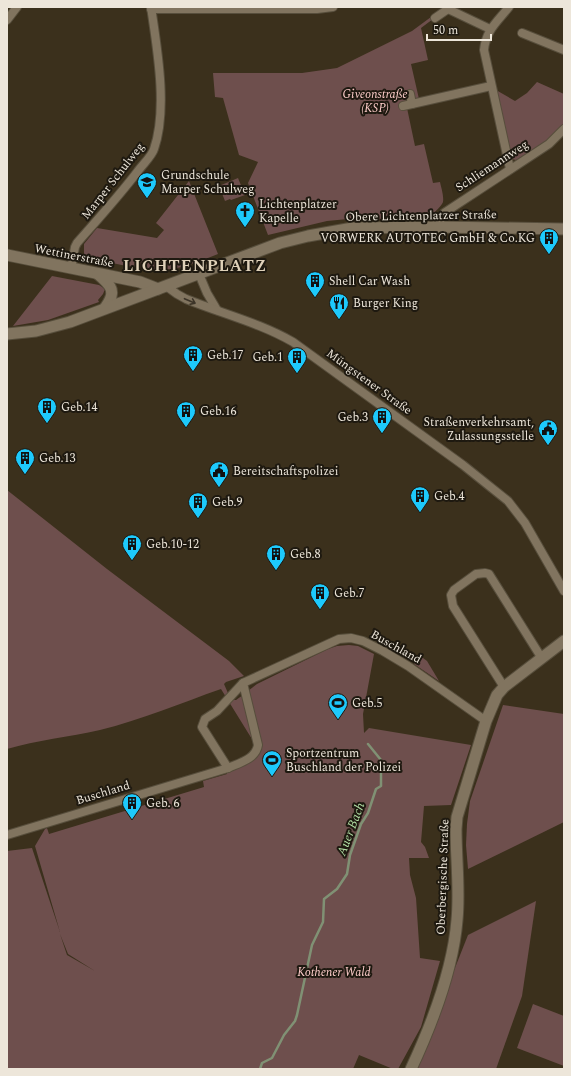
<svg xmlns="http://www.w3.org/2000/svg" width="571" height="1076" viewBox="0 0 571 1076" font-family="Spectral,serif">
	<rect width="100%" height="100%" fill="#3b301c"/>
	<!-- green -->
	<g fill="#6e4f4d" fill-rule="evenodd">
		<path d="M 431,17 L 433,19 L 421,28 L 428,60 L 411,64 L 419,99 L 415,99 L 412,91 L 406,92 L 406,102 L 400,104 L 401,110 L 407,108 L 415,146 L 424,144 L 433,183 L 440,182 C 441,187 444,196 443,202 C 442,206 429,218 425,220 L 348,219 L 327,221 L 268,235 L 248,183 L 258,162 L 239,155 L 223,98 L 215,97 L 213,73 L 302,73 L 337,68 L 412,31 Z"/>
		<path d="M 537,82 L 564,94 C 564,100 566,117 564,122 C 559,138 530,151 516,160 L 511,159 L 496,90 L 515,101 L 527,93 Z"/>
		<polygon points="238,178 245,195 231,200 230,199 225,201 219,186"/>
		<path d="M 189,181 L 218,254 C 203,260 187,267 171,269 C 144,272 111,262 84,257 L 84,244 L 97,228 L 157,238 L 164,230 L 156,223 Z"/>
		<polygon points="52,276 99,285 105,289 103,294 98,300 99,302 48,320 13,326"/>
		<path d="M 7,490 L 107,569 L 229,661 L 244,676 L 226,682 L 224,684 L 231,700 L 236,700 L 243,695 L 255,744 L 221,689 C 181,703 141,720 100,730 C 69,737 37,740 7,749 Z"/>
		<path d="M 349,645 L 358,646 L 374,654 L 363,714 L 364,733 L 369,728 L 471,745 L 451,805 L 424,806 L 421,842 L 425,847 L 429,858 L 409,858 L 410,875 L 416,898 L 420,958 L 440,961 L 421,1027 L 398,1069 L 393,1069 L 359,1055 L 353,1069 L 7,1069 L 7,851 L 32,848 L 60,932 L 35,846 L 45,829 L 47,828 L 49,834 L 204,787 L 203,781 L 227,774 L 227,771 L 256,755 L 248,691 L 257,684 L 328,649 L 337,646 ZM 60,934 L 68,954 L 95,971 L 67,955 Z"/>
		<polygon points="418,658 423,658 427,661 439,681 414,664"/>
		<polygon points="503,705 564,714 564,822 468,869 466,845 467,824 470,801"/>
		<polygon points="536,901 522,996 496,1069 415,1069 468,935"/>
		<polygon points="533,1004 564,1016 564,1066 517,1048"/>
	</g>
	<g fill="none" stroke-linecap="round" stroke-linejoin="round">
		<!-- stream -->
		<polyline stroke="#809174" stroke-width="2.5" points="260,1069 262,1063 272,1058 284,1035 295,1021 297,1015 312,945 323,922 324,899 337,889 347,874 350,855 361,824 368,813 376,789 381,786 381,760 368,744"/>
		<defs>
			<g id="street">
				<path d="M 509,7 C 497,22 486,30 484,50 L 510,169"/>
				<polyline points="151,9 317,9 333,7"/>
				<polyline points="435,18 448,9 490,29"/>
				<polyline points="7,20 17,7"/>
				<polyline points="522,33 564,50"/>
				<polyline points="410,94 412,104"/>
				<polyline points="403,106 491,86"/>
				<polyline points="440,227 440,221 444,213 549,144 564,129"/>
				<path d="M 71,269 L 75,247 L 77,243 C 98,219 119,196 138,171 C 143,164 152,156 154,149 C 168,109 157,48 151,7"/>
				<polyline points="199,274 207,293 217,310"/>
				<path d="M 166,286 L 177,294 L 186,299 C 223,314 260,323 293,342 L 463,465 L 508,501 L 525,523 L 564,591"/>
				<polyline points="504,687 453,606 451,595 454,590 476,574 485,573 489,574 541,657"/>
				<polyline points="228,768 202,727 205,719 217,711 243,683"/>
				<path d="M 7,835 L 228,768 C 239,763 256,759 258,745 L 243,683 L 339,639 L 351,638 L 363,641 L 383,651 L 408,666 L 486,721"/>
			</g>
			<g id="secondary">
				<polyline points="7,255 140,282 158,289"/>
				<path d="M 98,274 C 112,286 117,292 105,308"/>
				<polyline points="7,334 36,331 70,322 280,243 308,236 353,228 440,227 564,229"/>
				<path d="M 411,1069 C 432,1024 453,970 457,920 C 460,890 456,859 456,829 L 457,817 L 486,721 L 497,695 L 504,687 L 564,641"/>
			</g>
		</defs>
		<!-- street casing -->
		<use href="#street" stroke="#574e3c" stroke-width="10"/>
		<!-- secondary casing -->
		<use href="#secondary" stroke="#574e3c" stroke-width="13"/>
		<!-- street -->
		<use href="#street" stroke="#81745f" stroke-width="8"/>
		<!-- secondary -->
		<use href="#secondary" stroke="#81745f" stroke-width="11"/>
	</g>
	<!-- one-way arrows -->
	<defs><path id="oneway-shaft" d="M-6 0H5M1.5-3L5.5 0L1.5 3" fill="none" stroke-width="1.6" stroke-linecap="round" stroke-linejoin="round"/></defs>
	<use stroke="#3c3428" href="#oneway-shaft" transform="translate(190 301) rotate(23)"/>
	<!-- icons -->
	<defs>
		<symbol id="school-pin" viewBox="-11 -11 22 30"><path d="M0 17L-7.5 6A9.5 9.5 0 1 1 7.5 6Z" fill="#1dc9fc" stroke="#1e1910"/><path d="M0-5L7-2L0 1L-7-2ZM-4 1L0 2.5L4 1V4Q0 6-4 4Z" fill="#111"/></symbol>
		<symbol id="church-pin" viewBox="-11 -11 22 30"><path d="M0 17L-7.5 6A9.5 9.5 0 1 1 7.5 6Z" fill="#1dc9fc" stroke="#1e1910"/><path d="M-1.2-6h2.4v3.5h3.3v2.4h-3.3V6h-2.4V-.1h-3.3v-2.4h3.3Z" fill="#111"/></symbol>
		<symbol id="building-pin" viewBox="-11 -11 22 30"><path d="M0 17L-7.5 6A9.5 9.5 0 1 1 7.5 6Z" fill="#1dc9fc" stroke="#1e1910"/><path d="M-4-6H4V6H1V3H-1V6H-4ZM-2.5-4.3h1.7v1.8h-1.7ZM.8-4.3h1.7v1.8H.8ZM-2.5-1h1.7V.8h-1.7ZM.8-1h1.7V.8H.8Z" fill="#111"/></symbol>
		<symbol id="restaurant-pin" viewBox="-11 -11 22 30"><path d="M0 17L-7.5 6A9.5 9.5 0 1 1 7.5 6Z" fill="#1dc9fc" stroke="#1e1910"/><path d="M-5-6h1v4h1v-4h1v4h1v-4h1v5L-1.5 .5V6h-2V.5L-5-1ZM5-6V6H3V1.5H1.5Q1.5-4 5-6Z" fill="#111"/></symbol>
		<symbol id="civic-pin" viewBox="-11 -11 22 30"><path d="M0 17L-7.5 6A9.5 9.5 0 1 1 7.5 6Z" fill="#1dc9fc" stroke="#1e1910"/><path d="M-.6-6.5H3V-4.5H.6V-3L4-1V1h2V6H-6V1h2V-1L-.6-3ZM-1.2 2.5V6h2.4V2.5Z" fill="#111"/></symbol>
		<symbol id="stadium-pin" viewBox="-11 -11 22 30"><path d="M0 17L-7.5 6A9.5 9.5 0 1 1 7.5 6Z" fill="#1dc9fc" stroke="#1e1910"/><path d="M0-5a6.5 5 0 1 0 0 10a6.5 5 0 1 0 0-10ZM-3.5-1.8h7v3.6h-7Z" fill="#111"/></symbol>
	</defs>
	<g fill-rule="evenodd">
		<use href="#school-pin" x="136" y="171" width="22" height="30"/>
		<use href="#church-pin" x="234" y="200" width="22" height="30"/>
		<use href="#building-pin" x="538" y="227" width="22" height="30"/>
		<use href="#building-pin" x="304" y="270" width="22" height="30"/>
		<use href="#restaurant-pin" x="328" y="292" width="22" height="30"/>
		<use href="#building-pin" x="182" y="344" width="22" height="30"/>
		<use href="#building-pin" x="286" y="346" width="22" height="30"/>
		<use href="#building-pin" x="36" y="396" width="22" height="30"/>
		<use href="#building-pin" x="175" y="400" width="22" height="30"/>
		<use href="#building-pin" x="371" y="406" width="22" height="30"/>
		<use href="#civic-pin" x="537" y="418" width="22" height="30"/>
		<use href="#building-pin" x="14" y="447" width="22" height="30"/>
		<use href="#civic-pin" x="208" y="460" width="22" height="30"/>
		<use href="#building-pin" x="409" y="485" width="22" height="30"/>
		<use href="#building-pin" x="187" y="491" width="22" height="30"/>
		<use href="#building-pin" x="121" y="533" width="22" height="30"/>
		<use href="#building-pin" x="265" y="543" width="22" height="30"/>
		<use href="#building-pin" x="309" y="582" width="22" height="30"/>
		<use href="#stadium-pin" x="327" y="692" width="22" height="30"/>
		<use href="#stadium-pin" x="261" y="749" width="22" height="30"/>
		<use href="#building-pin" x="121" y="792" width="22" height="30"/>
	</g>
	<g text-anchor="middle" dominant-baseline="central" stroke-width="4" stroke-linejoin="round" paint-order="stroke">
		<!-- park labels -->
		<g font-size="12" font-style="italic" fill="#fecdca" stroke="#1e1910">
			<text x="375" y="94">Giveonstraße<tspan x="375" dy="14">(KSP)</tspan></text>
			<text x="334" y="972">Kothener Wald</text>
		</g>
		<!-- street labels -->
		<g font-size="12" fill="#ede6da" stroke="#1e1910">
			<text transform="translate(492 166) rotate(-33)">Schliemannweg</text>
			<text transform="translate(113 181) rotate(-52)">Marper Schulweg</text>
			<text transform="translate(421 216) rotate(-1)">Obere Lichtenplatzer Straße</text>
			<text transform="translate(74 256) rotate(11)">Wettinerstraße</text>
			<text transform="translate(369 382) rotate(36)">Müngstener Straße</text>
			<text transform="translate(396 647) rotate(29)">Buschland</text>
			<text transform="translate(103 793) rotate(-17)">Buschland</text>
			<text transform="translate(443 877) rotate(-88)">Oberbergische Straße</text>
		</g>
		<!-- poi labels -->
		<g font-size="12" fill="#ede6da" stroke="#1e1910" text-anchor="start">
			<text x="161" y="175">Grundschule<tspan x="161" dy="14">Marper Schulweg</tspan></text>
			<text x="259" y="204">Lichtenplatzer<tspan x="259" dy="14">Kapelle</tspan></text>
			<text x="535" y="238" text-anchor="end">VORWERK AUTOTEC GmbH &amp; Co.KG</text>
			<text x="329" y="281">Shell Car Wash</text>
			<text x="353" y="303">Burger King</text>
			<text x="207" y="355">Geb.17</text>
			<text x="283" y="357" text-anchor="end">Geb.1</text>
			<text x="61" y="407">Geb.14</text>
			<text x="200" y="411">Geb.16</text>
			<text x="368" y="417" text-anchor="end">Geb.3</text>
			<text x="534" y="422" text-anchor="end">Straßenverkehrsamt,<tspan x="534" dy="14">Zulassungsstelle</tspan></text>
			<text x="39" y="458">Geb.13</text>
			<text x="233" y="471">Bereitschaftspolizei</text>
			<text x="434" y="496">Geb.4</text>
			<text x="212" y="502">Geb.9</text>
			<text x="146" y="544">Geb.10-12</text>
			<text x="290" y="554">Geb.8</text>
			<text x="334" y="593">Geb.7</text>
			<text x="352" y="703">Geb.5</text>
			<text x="286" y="753">Sportzentrum<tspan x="286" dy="14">Buschland der Polizei</tspan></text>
			<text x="146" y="803">Geb. 6</text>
		</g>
		<!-- water labels -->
		<g font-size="13" font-style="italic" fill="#b0dda3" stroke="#1e1910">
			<text transform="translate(351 829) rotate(-69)">Auer Bach</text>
		</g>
		<!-- district labels -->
		<g font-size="16" font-weight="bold" letter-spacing="1" fill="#dfd1b9" stroke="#1e1910">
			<text x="195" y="266">LICHTENPLATZ</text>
		</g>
	</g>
	<!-- border -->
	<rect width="571" height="1076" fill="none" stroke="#ede6da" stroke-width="16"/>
	<!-- scale -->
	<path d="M427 34v6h64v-6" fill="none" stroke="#ede6da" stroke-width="2"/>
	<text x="433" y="34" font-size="12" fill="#ede6da" stroke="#1e1910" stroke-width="3" paint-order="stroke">50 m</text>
</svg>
